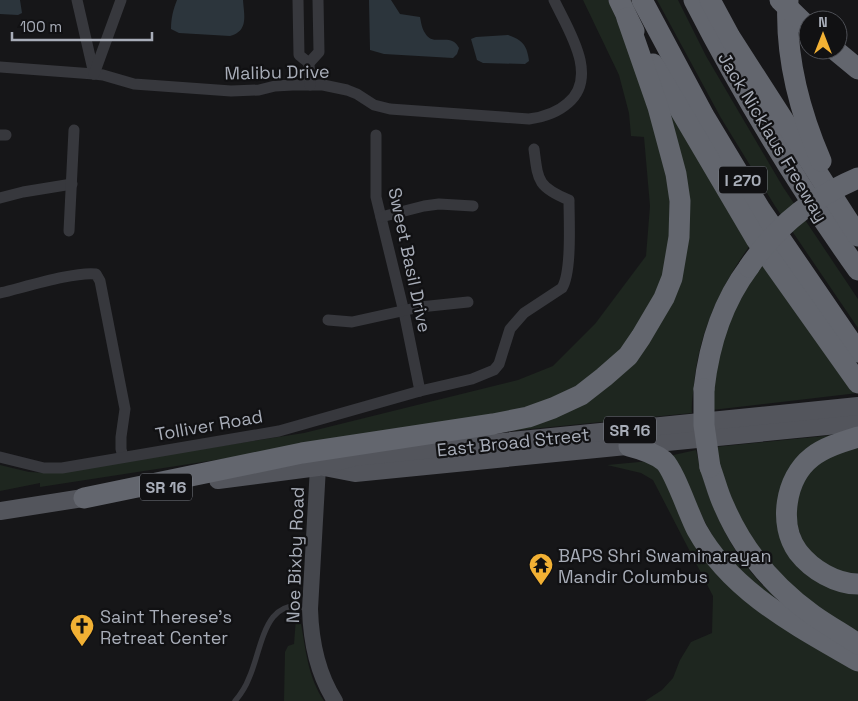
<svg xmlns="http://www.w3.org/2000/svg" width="858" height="701" viewBox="0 0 858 701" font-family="'Space Grotesk',sans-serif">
	<rect width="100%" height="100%" fill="#161618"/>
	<!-- green -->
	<g fill="#1e261f">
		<polygon points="583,0 608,0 635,60 670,177 669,264 646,321 596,377 516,414 40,487 40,483 0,491 0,465 29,472 48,473 304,433 518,380 553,366 595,324 646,256 650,206 644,137 631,136 629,113 619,75"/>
		<polygon points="657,0 678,0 706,56 783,187 858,299 858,328 775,206 721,118"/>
		<path d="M 663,98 L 751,244 C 720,286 698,335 694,386 C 693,395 691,404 692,413 L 460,436 L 594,392 L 679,268 Z"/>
		<polygon points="762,261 858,393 712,410 711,393 726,326"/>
		<polygon points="834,435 808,452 784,537 858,588 858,636 787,586 736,519 715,447"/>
		<polygon points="858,443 858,574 838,571 816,558 802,541 793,509 810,466"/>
		<path d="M 696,450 C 706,497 725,542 756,578 C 769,593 784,605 797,620 L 724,557 L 669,456 Z"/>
		<polygon points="650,461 657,464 698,542 858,668 858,701 645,701 662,690 673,678 680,660 691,642 712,633 713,596 653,480 641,473 607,465"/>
		<path d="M 296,618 L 301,624 C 306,651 308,677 324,701 L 284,701 L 285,652 L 288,646 L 294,644 Z"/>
	</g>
	<!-- water -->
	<g fill="#2c353c">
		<polygon points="0,0 20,0 22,13 18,15 0,14"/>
		<path d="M 177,0 L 243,0 C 244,15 249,31 230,36 L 179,33 L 171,29 C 171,18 173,10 177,0 Z"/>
		<path d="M 369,0 L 391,0 L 400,14 L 420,17 C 421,22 422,29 425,33 C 433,48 451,31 459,48 L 457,54 L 453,58 L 384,54 L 370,50 Z"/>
		<path d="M 508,35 C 523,40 527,46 529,61 L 525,64 L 483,63 L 477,60 L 471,39 L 476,37 Z"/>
	</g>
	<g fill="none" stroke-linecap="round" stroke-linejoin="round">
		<!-- lane -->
		<path stroke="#37383d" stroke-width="5.5" d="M 235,701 C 241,694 246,686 249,678 C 262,650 264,593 309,609"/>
		<!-- street -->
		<g stroke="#37383d" stroke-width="11">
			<polyline points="77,0 94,74"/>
			<polyline points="298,0 299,55 309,63"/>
			<path d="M 0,67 L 94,74 L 103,75 L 134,84 L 231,91 L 259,90 L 275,86 L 293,85 L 323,85 L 347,90 L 357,94 L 374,105 L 390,109 L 529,119 C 544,117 557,113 568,103 C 600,76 567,28 554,0"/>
			<polyline points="94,74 121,0"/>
			<polyline points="310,85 309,63 319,52 318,0"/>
			<polyline points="0,135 6,135"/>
			<polyline points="376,135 376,197 404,312 420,391"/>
			<polyline points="0,198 23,192 72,184"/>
			<polyline points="381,217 424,206 439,204 473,206"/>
			<polyline points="69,231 74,130"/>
			<path d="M 0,293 C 22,288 76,271 96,274 L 100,281 L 125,409 L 121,437 L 121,449 L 123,457"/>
			<polyline points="328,320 352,322 420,307 468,302"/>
			<path d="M 0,457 L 44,468 L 62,468 L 279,431 L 420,391 L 472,379 L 494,370 L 499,364 L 510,329 L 524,313 L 562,288 C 572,272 569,220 569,200 C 537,187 538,180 534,149"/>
		</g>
		<!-- secondary -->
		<path stroke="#45474d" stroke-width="16" d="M 318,467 L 310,609 C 311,642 317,673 335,701"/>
		<!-- primary -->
		<g stroke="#53555c" stroke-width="18">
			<polyline points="324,467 355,473 858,423"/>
			<polyline points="218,480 318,467 354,457 858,406"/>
			<polyline points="0,511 96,496"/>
		</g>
		<!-- highway -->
		<g stroke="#63666e" stroke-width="21">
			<polyline points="619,0 634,31"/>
			<polyline points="642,0 704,116 760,209 858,352"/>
			<path d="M 694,0 C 742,94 797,184 858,270"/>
			<polyline points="710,0 730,37 858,236"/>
			<path d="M 788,0 C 785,56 799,110 821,161"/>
			<polyline points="835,50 858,69"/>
			<polyline points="653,64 756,239 858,383"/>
			<path d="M 704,389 C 709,345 722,303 749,267"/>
			<path d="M 858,437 C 842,442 825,447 812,457 C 785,478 778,525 798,552 C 812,570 836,584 858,584"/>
			<path d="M 629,446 C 641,449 654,453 664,461 C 674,470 689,515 697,530 C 732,593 798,626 858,661"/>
			<path d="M 710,467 C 715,480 718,494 724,506 C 743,550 774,587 813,615 C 827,625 843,634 858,644"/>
			<polyline points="84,498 302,453 493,424 528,417 553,408 581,395 604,377 628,356 641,337 664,298 672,278 679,237 680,201 676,174 658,107 627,18"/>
		</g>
		<!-- highway-bridge -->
		<g stroke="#63666e" stroke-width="21">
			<polyline points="780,0 808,27"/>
			<path d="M 749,267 C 776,226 813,197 858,178"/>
			<polyline points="704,389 704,425 710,467"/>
		</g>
	</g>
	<!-- icons -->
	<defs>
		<symbol id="temple-pin" viewBox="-11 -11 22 30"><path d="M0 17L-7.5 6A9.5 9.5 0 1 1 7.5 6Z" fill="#f2b134" stroke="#111113"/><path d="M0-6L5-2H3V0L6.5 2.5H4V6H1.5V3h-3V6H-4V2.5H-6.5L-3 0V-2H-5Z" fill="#111"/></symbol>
		<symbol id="church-pin" viewBox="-11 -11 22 30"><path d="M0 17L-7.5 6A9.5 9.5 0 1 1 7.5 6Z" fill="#f2b134" stroke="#111113"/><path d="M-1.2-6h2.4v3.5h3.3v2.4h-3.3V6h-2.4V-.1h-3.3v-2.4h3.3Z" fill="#111"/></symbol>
	</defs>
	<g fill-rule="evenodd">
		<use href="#temple-pin" x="527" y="551" width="28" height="38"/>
		<use href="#church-pin" x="68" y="612" width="28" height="38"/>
	</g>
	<g text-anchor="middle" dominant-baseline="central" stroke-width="4.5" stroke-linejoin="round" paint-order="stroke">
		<!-- shield labels -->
		<g fill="#111113" stroke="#7b7e86" stroke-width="1">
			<rect x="719" y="166.5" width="48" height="27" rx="4"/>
			<rect x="604" y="416.5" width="52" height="27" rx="4"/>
			<rect x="140" y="473.5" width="52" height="27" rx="4"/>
		</g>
		<g font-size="16" font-weight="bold" fill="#a8adb8">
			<text x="743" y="180">I 270</text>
			<text x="630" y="430">SR 16</text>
			<text x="166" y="487">SR 16</text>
		</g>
		<!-- street labels -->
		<g font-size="18" fill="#a8adb8" stroke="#111113">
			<text transform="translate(277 72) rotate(-1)">Malibu Drive</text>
			<text transform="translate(773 137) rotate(59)">Jack Nicklaus Freeway</text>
			<text transform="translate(410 260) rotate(78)">Sweet Basil Drive</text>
			<text transform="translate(209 425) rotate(-10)">Tolliver Road</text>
			<text transform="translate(513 442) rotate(-6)">East Broad Street</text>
			<text transform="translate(295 555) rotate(-88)">Noe Bixby Road</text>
		</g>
		<!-- poi labels -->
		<g font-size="18" fill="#a8adb8" stroke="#111113" text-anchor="start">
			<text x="558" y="555">BAPS Shri Swaminarayan<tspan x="558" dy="21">Mandir Columbus</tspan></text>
			<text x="100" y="616">Saint Therese's<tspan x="100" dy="21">Retreat Center</tspan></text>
		</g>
	</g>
	<!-- north arrow -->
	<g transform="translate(823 35)"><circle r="24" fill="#111113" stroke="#4d4f55"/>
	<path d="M0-4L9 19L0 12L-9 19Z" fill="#f2b134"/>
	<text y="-8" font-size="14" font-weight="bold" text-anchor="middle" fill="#a8adb8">N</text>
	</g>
	<!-- scale -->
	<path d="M12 32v8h140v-8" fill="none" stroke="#a8adb8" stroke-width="2.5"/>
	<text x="20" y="32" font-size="15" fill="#a8adb8" stroke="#111113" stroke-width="4" paint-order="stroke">100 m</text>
</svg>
